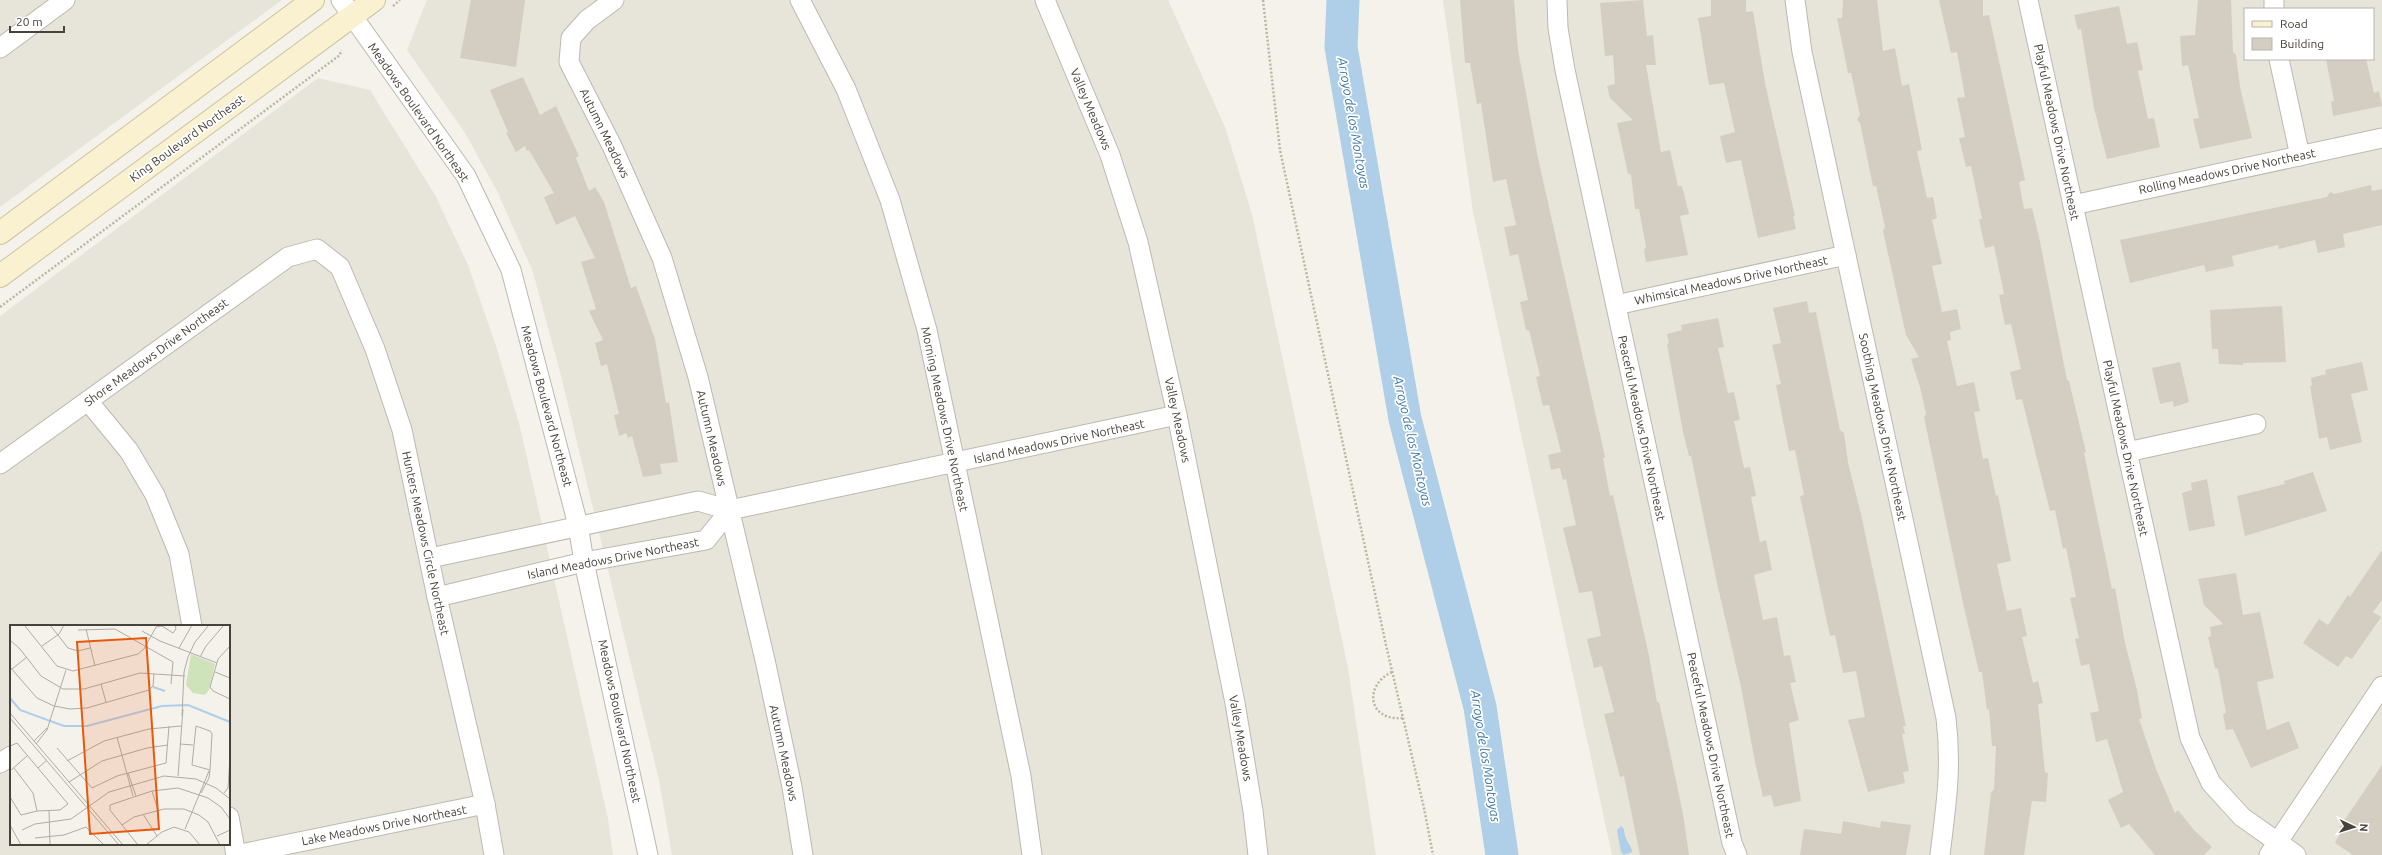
<svg xmlns="http://www.w3.org/2000/svg" width="2382" height="855" viewBox="0 0 2382 855" font-family="Ubuntu,sans-serif">
	<rect width="100%" height="100%" fill="#f4f2eb"/>
	<!-- residential -->
	<g fill="#e7e4da" fill-rule="evenodd">
		<polygon points="0,0 282,0 0,207"/>
		<polygon points="427,0 1168,0 1225,127 1252,214 1348,668 1376,855 672,855 659,780 560,372 533,272 497,191 465,133 407,50"/>
		<path d="M 1443,0 L 2382,0 L 2382,855 L 1612,855 L 1473,212 ZM 2245,9 L 2373,9 L 2373,59 L 2245,59 Z"/>
		<path d="M 318,78 L 370,90 L 435,195 L 468,265 L 496,346 L 520,427 L 608,819 L 613,855 L 0,855 L 0,316 ZM 11,626 L 229,626 L 229,844 L 11,844 Z"/>
	</g>
	<!-- water -->
	<path fill="#afcfe9" d="M 1621,826 L 1624,829 C 1624,841 1632,845 1632,852 L 1624,855 L 1621,852 L 1617,830 Z"/>
	<g fill="none" stroke-linecap="round" stroke-linejoin="round">
		<!-- river -->
		<polyline stroke="#afcfe9" stroke-width="33" points="1343,0 1341,47 1405,419 1480,707 1502,855"/>
	</g>
	<!-- building -->
	<g fill="#d4cec2">
		<polygon points="471,0 525,0 516,67 460,58"/>
		<polygon points="1460,0 1514,0 1518,50 1538,158 1602,443 1605,458 1603,458 1610,496 1613,495 1649,656 1657,702 1659,702 1667,738 1683,814 1689,855 1640,855 1624,776 1620,777 1604,714 1614,712 1602,666 1594,668 1587,639 1601,636 1592,591 1579,593 1563,528 1576,525 1566,479 1563,480 1560,468 1551,470 1548,455 1561,452 1549,405 1543,406 1536,377 1540,376 1529,330 1526,330 1520,302 1528,300 1518,254 1510,256 1504,227 1516,225 1506,179 1493,182 1481,103 1477,104 1470,63 1465,63"/>
		<polygon points="1643,0 1647,36 1653,35 1656,65 1646,65 1661,152 1670,150 1678,186 1682,186 1689,214 1680,216 1688,255 1646,262 1644,250 1646,247 1639,209 1635,209 1631,174 1628,174 1617,123 1633,120 1610,98 1607,86 1615,84 1613,55 1605,56 1600,3"/>
		<polygon points="1711,0 1746,0 1746,12 1753,11 1765,83 1795,216 1793,216 1796,229 1758,238 1741,160 1726,163 1720,136 1735,132 1724,83 1709,85 1698,18 1711,16"/>
		<polygon points="1843,0 1877,0 1883,51 1895,48 1902,86 1909,84 1922,150 1917,151 1927,198 1933,197 1937,218 1932,220 1942,264 1932,266 1942,312 1957,309 1961,329 1950,332 1951,340 1947,341 1957,386 1974,382 1980,411 1974,412 1983,459 1988,458 1996,496 1998,495 2011,561 1997,564 2007,611 2021,608 2027,636 2022,637 2033,683 2038,681 2043,703 2038,704 2045,772 2048,773 2046,802 2032,801 2024,855 1984,855 1991,793 1994,789 1996,746 1992,746 1989,709 1987,710 1982,672 1979,672 1963,603 1924,417 1926,414 1920,387 1911,359 1919,357 1906,335 1883,231 1885,227 1876,186 1873,186 1860,123 1857,120 1860,115 1851,73 1848,73 1837,18 1842,18"/>
		<polygon points="1939,0 1983,0 1983,16 1989,15 2025,180 2019,182 2024,209 2032,208 2039,237 2067,380 2069,381 2086,452 2084,453 2112,589 2115,588 2125,643 2137,690 2142,718 2139,719 2156,769 2175,813 2178,810 2194,830 2212,847 2204,855 2155,855 2129,824 2121,828 2108,800 2123,792 2107,739 2096,742 2090,713 2099,711 2089,664 2081,666 2075,639 2079,638 2070,598 2076,597 2066,548 2063,549 2055,510 2050,511 2022,399 2016,400 2010,372 2021,369 2011,324 2005,325 1999,295 2004,294 1994,246 1985,248 1979,219 1982,219 1971,166 1966,167 1959,138 1965,137 1957,98 1965,97 1957,52 1951,53"/>
		<polygon points="2198,0 2231,0 2233,52 2236,55 2240,87 2252,138 2200,149 2193,119 2199,118 2188,65 2182,66 2180,36 2195,35"/>
		<polygon points="2119,6 2127,44 2137,42 2143,70 2138,71 2148,119 2154,118 2160,147 2107,159 2094,108 2081,29 2078,30 2074,15"/>
		<polygon points="2326,59 2366,59 2374,93 2379,91 2382,106 2333,116 2331,102 2334,101"/>
		<polygon points="523,77 540,115 556,106 579,156 576,158 589,191 595,187 604,202 631,288 636,286 655,339 666,403 669,402 678,462 660,464 662,474 643,477 632,436 628,438 626,433 619,436 614,415 619,414 607,364 601,366 595,343 603,340 589,311 596,309 581,262 595,258 575,216 556,225 544,197 554,193 529,150 527,151 525,146 516,152 506,133 508,132 490,90"/>
		<polygon points="2371,185 2372,191 2382,189 2382,225 2343,234 2345,247 2318,253 2315,240 2279,249 2278,245 2232,256 2234,266 2206,272 2204,265 2130,283 2120,240 2327,197 2330,192 2334,194"/>
		<polygon points="1807,301 1809,313 1816,312 1840,430 1844,433 1848,463 1861,514 1906,726 1903,726 1905,734 1902,734 1909,771 1903,772 1905,783 1868,792 1848,720 1865,717 1856,671 1843,673 1835,635 1830,636 1800,496 1804,495 1795,450 1789,451 1776,385 1781,384 1772,345 1781,343 1773,308"/>
		<polygon points="2282,306 2286,362 2243,363 2243,365 2219,364 2218,349 2212,349 2210,310"/>
		<polygon points="1718,318 1724,347 1718,348 1728,393 1734,392 1740,420 1734,421 1744,468 1750,467 1756,496 1751,497 1760,542 1766,540 1772,570 1754,575 1763,620 1777,617 1784,656 1790,655 1796,682 1790,683 1799,720 1789,723 1801,801 1774,807 1771,795 1763,797 1755,762 1741,687 1717,583 1691,456 1689,456 1683,432 1667,344 1669,343 1667,334 1682,330 1681,325"/>
		<polygon points="2180,362 2189,402 2174,407 2173,401 2160,404 2152,368"/>
		<polygon points="2362,362 2368,390 2351,394 2362,442 2330,450 2327,437 2319,439 2310,386 2312,386 2311,378 2326,374 2325,370"/>
		<polygon points="2313,472 2327,511 2245,536 2237,496 2285,484 2284,481"/>
		<polygon points="2207,479 2215,526 2189,531 2182,493 2192,490 2191,483"/>
		<polygon points="2382,550 2382,600 2373,612 2381,617 2352,659 2346,656 2338,667 2303,643 2319,619 2328,625 2348,595 2350,597"/>
		<polygon points="2236,573 2243,615 2260,612 2274,678 2257,682 2267,730 2289,721 2299,748 2251,768 2233,729 2226,730 2223,714 2226,713 2218,669 2215,668 2208,637 2211,636 2210,627 2223,624 2204,605 2198,579"/>
		<polygon points="2382,765 2382,855 2353,855 2335,843 2342,830 2339,828"/>
		<polygon points="1843,821 1880,828 1881,821 1911,825 1906,855 1800,855 1804,829 1841,834"/>
	</g>
	<g fill="none" stroke-linecap="round" stroke-linejoin="round">
		<defs>
			<g id="street">
				<polyline points="341,0 466,176 511,270 578,525 584,562 648,855"/>
				<polyline points="614,0 587,20 571,38 569,62 612,146 662,258 698,377 765,660 792,787 803,855"/>
				<polyline points="800,0 846,89 890,200 927,330 1021,776 1032,855"/>
				<polyline points="1045,0 1110,155 1138,242 1177,415 1235,703 1253,811 1258,855"/>
				<polyline points="1557,0 1558,28 1565,70 1732,843 1737,855"/>
				<path d="M 1795,0 L 1802,52 L 1946,718 C 1952,768 1946,806 1940,855"/>
				<polyline points="2028,0 2190,738 2211,783 2242,817 2296,855"/>
				<polyline points="2274,9 2274,0"/>
				<polyline points="0,48 65,0"/>
				<polyline points="2279,59 2300,156"/>
				<polyline points="2073,205 2382,138"/>
				<polyline points="1616,305 1846,255"/>
				<polyline points="88,401 129,451 155,495 179,554 192,626"/>
				<polyline points="2127,452 2256,424"/>
				<polyline points="0,464 288,257 317,249 340,267 375,349 402,430 437,597 485,804 494,855"/>
				<polyline points="430,558 698,501 730,510 1177,415"/>
				<polyline points="437,597 584,562 706,540 730,510"/>
				<polyline points="0,763 11,756"/>
				<polyline points="229,817 236,855"/>
				<polyline points="236,855 485,804"/>
				<polyline points="2269,855 2382,686"/>
			</g>
			<g id="secondary">
				<polyline points="0,233 313,0"/>
				<polyline points="0,276 374,0"/>
			</g>
		</defs>
		<!-- street casing -->
		<use href="#street" stroke="#beb9af" stroke-width="21"/>
		<!-- secondary casing -->
		<use href="#secondary" stroke="#cec4a0" stroke-width="24"/>
		<!-- path -->
		<g stroke="#beb5a2" stroke-width="2.5" stroke-dasharray="2 2" stroke-linecap="butt">
			<polyline points="1263,0 1280,150 1386,645 1424,808 1433,855"/>
			<polyline points="393,6 400,0"/>
			<polyline points="0,307 340,55 341,50"/>
			<path d="M 1392,672 C 1364,685 1367,721 1403,718"/>
		</g>
		<!-- street -->
		<use href="#street" stroke="#fff" stroke-width="19"/>
		<!-- secondary -->
		<use href="#secondary" stroke="#f9f1d0" stroke-width="22"/>
	</g>
	<g text-anchor="middle" dominant-baseline="central" stroke-width="3.5" stroke-linejoin="round" paint-order="stroke">
		<!-- street labels -->
		<g font-size="12" fill="#47433a" stroke="#fff">
			<text transform="translate(1091 109) rotate(67)">Valley Meadows</text>
			<text transform="translate(419 112) rotate(55)">Meadows Boulevard Northeast</text>
			<text transform="translate(2057 132) rotate(78)">Playful Meadows Drive Northeast</text>
			<text transform="translate(605 133) rotate(64)">Autumn Meadows</text>
			<text transform="translate(187 138) rotate(-36)">King Boulevard Northeast</text>
			<text transform="translate(2227 171) rotate(-12)">Rolling Meadows Drive Northeast</text>
			<text transform="translate(1731 280) rotate(-12)">Whimsical Meadows Drive Northeast</text>
			<text transform="translate(156 352) rotate(-36)">Shore Meadows Drive Northeast</text>
			<text transform="translate(547 406) rotate(75)">Meadows Boulevard Northeast</text>
			<text transform="translate(945 419) rotate(78)">Morning Meadows Drive Northeast</text>
			<text transform="translate(1178 420) rotate(78)">Valley Meadows</text>
			<text transform="translate(1883 427) rotate(78)">Soothing Meadows Drive Northeast</text>
			<text transform="translate(1642 428) rotate(78)">Peaceful Meadows Drive Northeast</text>
			<text transform="translate(712 438) rotate(77)">Autumn Meadows</text>
			<text transform="translate(1059 441) rotate(-12)">Island Meadows Drive Northeast</text>
			<text transform="translate(2126 448) rotate(78)">Playful Meadows Drive Northeast</text>
			<text transform="translate(426 543) rotate(78)">Hunters Meadows Circle Northeast</text>
			<text transform="translate(613 558) rotate(-11)">Island Meadows Drive Northeast</text>
			<text transform="translate(620 721) rotate(78)">Meadows Boulevard Northeast</text>
			<text transform="translate(1241 738) rotate(80)">Valley Meadows</text>
			<text transform="translate(1711 745) rotate(78)">Peaceful Meadows Drive Northeast</text>
			<text transform="translate(784 753) rotate(78)">Autumn Meadows</text>
			<text transform="translate(384 825) rotate(-11)">Lake Meadows Drive Northeast</text>
		</g>
		<!-- water labels -->
		<g font-size="13" font-style="italic" fill="#3f77a7" stroke="#fff">
			<text transform="translate(1354 123) rotate(80)">Arroyo de los Montoyas</text>
			<text transform="translate(1413 441) rotate(77)">Arroyo de los Montoyas</text>
			<text transform="translate(1486 756) rotate(81)">Arroyo de los Montoyas</text>
		</g>
	</g>
	<!-- overview -->
	<g transform="translate(10 625)">
		<rect width="220" height="220" fill="#f4f2eb"/>
		<path d="M 181,29 L 205,39 L 199,65 L 195,70 L 183,68 L 176,60 Z" fill="#cee3b9"/>
		<path fill="none" stroke="#afcfe9" stroke-width="2" d="M 143,62 L 155,66M 0,73 L 10,85 L 54,101 L 77,101 L 152,81 L 178,80 L 220,97"/>
		<path fill="none" stroke="#afaca4" stroke-width="1" d="M 40,0 L 58,23 L 68,26 L 80,23M 15,1 L 47,41 L 63,46 L 128,29 L 134,24 L 146,2 L 158,0M 152,1 L 163,8 L 166,4 L 165,0M 76,4 L 85,41M 68,5 L 105,4 L 163,37 L 161,59M 132,6 L 150,16 L 207,38M 0,15 L 10,24 L 31,51 L 53,64 L 74,64 L 130,48 L 175,51M 32,21 L 49,9 L 54,0M 220,21 L 208,34 L 200,62 L 203,66 L 220,74M 169,23 L 182,0M 190,32 L 196,21 L 214,0M 0,42 L 27,73 L 44,81 L 60,84 L 77,83 L 139,65 L 143,61 L 144,49M 2,44 L 17,32M 205,47 L 220,53M 91,59 L 96,77M 0,88 L 113,220M 172,91 L 174,47 L 178,32 L 185,17 L 199,0M 0,93 L 109,220M 107,112 L 123,171M 24,116 L 37,103M 26,119 L 37,105 L 56,45M 170,119 L 183,120M 0,121 L 7,118 L 58,179 L 50,185 L 27,186 L 11,190 L 0,172M 47,123 L 82,163 L 107,151 L 156,138 L 159,101M 57,136 L 94,116 L 139,104 L 171,101M 4,143 L 23,168 L 27,186M 28,143 L 37,135M 0,146 L 17,131M 118,148 L 126,171M 168,151 L 173,84M 59,157 L 92,136 L 137,123 L 158,120M 142,166 L 148,185M 191,168 L 199,153 L 200,145 L 202,109 L 200,106 L 186,101 L 182,140 L 200,145M 214,168 L 218,163 L 220,132M 39,185 L 40,220M 133,189 L 147,211M 0,200 L 11,220M 112,200 L 124,192 L 154,184 L 174,184 L 189,190 L 198,197 L 210,220M 175,204 L 199,146M 12,205 L 25,199 L 61,194 L 99,167 L 154,151 L 186,154 L 206,163 L 220,174M 207,211 L 220,205M 25,213 L 54,210 L 76,202 L 94,220M 128,220 L 100,185 L 100,180 L 142,166 L 168,163 L 198,173 L 211,182 L 220,194M 136,220 L 152,207 L 164,202 L 179,207 L 190,220"/>
		<path fill="#e8590c" fill-opacity="0.15" stroke="#e8590c" stroke-width="2" d="M 136,13 L 149,204 L 80,209 L 67,17 Z"/>
		<rect width="220" height="220" fill="none" stroke="#47433a" stroke-width="2"/>
	</g>
	<!-- legend -->
	<rect x="2244" y="8" width="130" height="52" fill="#ffffff" stroke="#b5b4b0"/>
	<rect x="2252" y="21" width="20" height="6" fill="#f9f1d0" stroke="#b5b4b0"/>
	<text x="2280" y="28" font-size="12" fill="#47433a">Road</text>
	<rect x="2252" y="38" width="20" height="12" fill="#d4cec2" stroke="#b5b4b0"/>
	<text x="2280" y="48" font-size="12" fill="#47433a">Building</text>
	<!-- north arrow -->
	<g transform="translate(2354 827) rotate(94)" stroke="#ffffff" stroke-width="3" paint-order="stroke">
	<path d="M0-3L7 15L0 10L-7 15Z" fill="#47433a"/>
	<text y="-6" font-size="11" font-weight="bold" text-anchor="middle" fill="#47433a">N</text>
	</g>
	<!-- scale -->
	<path d="M10 26v6h54v-6" fill="none" stroke="#47433a" stroke-width="2"/>
	<text x="16" y="26" font-size="12" fill="#47433a" stroke="#ffffff" stroke-width="3" paint-order="stroke">20 m</text>
</svg>
